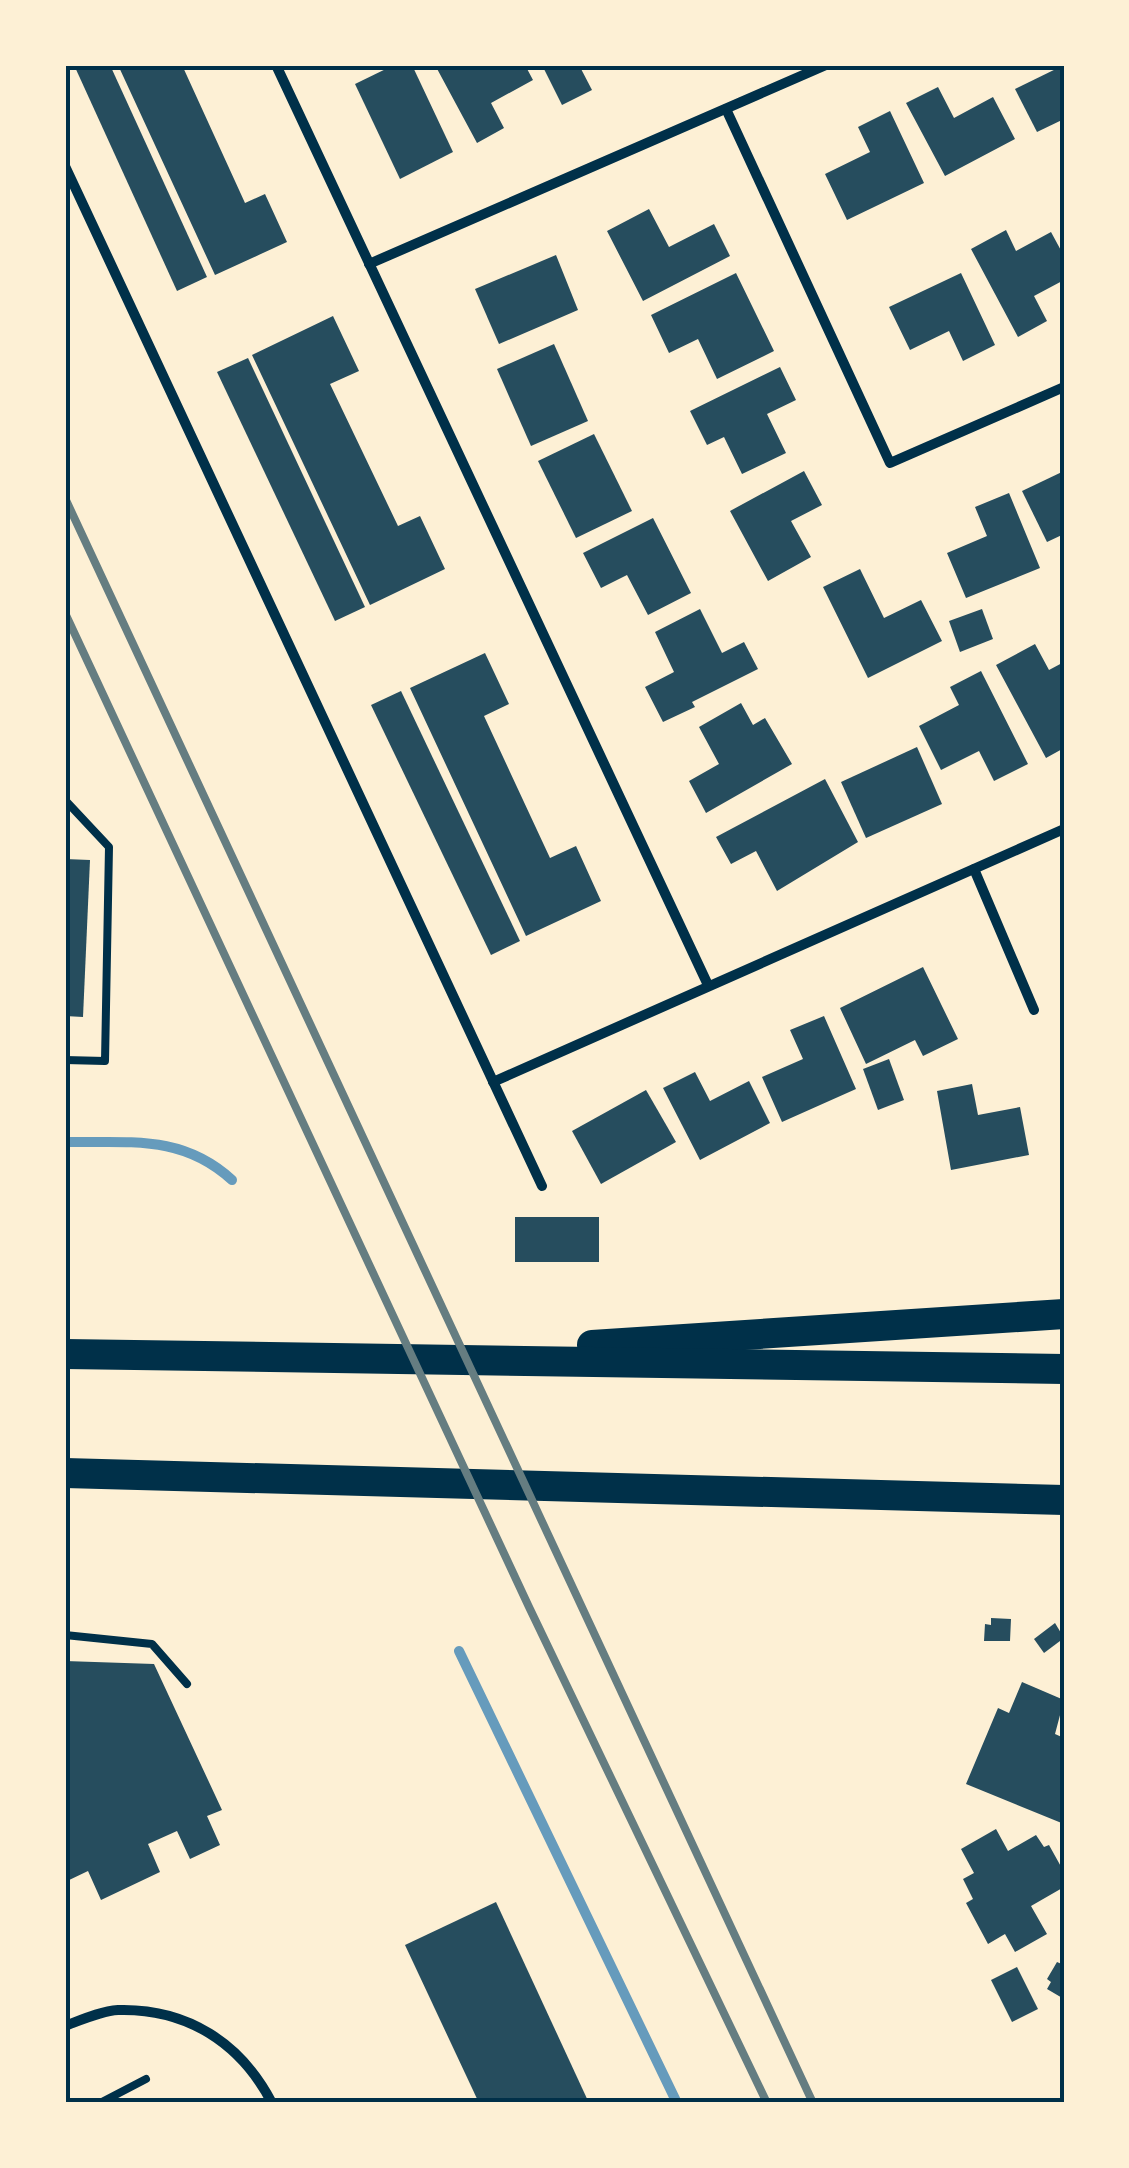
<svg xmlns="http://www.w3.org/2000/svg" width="1129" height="2168" viewBox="0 0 1129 2168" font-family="Quicksand,sans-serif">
	<rect width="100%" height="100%" fill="#fdf0d5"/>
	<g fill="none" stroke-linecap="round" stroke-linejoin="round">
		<!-- stream -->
		<g stroke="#669bbc" stroke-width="10">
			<path d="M 65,1142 C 129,1143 182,1134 232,1180"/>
			<polyline points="459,1651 677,2103"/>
		</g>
	</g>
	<!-- building -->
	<g fill="#264d5e">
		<polygon points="74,65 110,65 207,277 177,291"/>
		<polygon points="118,65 182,65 245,203 265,194 287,242 215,275"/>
		<polygon points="394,65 412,65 453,152 400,179 355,84"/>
		<polygon points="435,65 525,65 533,80 491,103 504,128 477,143"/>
		<polygon points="542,65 579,65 592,90 562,105"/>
		<polygon points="1064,65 1064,119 1037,132 1015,89"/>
		<polygon points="938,87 954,118 993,97 1015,139 945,176 906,103"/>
		<polygon points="890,111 924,183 847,220 825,174 870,152 858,127"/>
		<polygon points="649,209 669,247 714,224 730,256 643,301 607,231"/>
		<polygon points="1006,230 1016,251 1051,232 1064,256 1064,280 1034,296 1047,321 1018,337 971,249"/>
		<polygon points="556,255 578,310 499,344 475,289"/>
		<polygon points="736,273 774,351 717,379 698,339 669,353 651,315"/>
		<polygon points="961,273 995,345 963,361 949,331 910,350 889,307"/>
		<polygon points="333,316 359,371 330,384 398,526 420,516 445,569 370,605 252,355"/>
		<polygon points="554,344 588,421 531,446 497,369"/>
		<polygon points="248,358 365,607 335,621 217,372"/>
		<polygon points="780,367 796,400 767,414 786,453 742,474 724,437 707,445 690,411"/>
		<polygon points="594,434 632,511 576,538 538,461"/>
		<polygon points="804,471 822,505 791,521 811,557 768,581 730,511"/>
		<polygon points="1064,471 1064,534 1047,542 1022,491"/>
		<polygon points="1009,493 1040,568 966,598 947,553 987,536 975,507"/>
		<polygon points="653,518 691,593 648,615 627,575 601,588 583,553"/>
		<polygon points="860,569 884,618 921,600 942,641 868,678 823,587"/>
		<polygon points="700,609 722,653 744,642 758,669 692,702 695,707 663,722 645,687 674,672 655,632"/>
		<polygon points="982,609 993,639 960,652 949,621"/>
		<polygon points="1035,644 1049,670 1064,662 1064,748 1046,758 996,665"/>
		<polygon points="485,653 509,704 484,716 550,858 576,846 601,901 526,936 410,688"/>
		<polygon points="981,671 1028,764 994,781 979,751 941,770 919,726 959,705 950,687"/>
		<polygon points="401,691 520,941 491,955 371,705"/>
		<polygon points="741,703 753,725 765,718 792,764 706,813 689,781 719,764 699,727"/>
		<polygon points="917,747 942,804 866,838 841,782"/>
		<polygon points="825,779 858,842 777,891 756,851 731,864 716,837"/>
		<polygon points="65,859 90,860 83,1017 65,1016"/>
		<polygon points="923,967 958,1039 923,1056 915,1040 866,1064 840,1008"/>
		<polygon points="824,1016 856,1089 782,1122 762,1077 803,1059 790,1030"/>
		<polygon points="889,1059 904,1100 878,1110 863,1069"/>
		<polygon points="695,1072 710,1101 749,1081 770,1123 700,1160 663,1088"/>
		<polygon points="972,1084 978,1115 1020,1107 1029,1155 951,1170 937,1091"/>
		<polygon points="646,1090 676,1142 601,1184 572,1131"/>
		<rect x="515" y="1217" width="84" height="45"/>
		<polygon points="991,1618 1011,1619 1010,1641 984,1641 985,1624 991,1625"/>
		<polygon points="1055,1623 1064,1638 1044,1653 1034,1639"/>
		<polygon points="65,1661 154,1664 222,1810 207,1816 220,1845 190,1859 177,1831 148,1844 160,1872 101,1900 88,1871 65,1882"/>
		<polygon points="1022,1682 1064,1700 1055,1734 1064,1738 1064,1824 966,1784 998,1708 1009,1713"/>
		<polygon points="996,1829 1008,1851 1036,1835 1044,1847 1049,1845 1064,1872 1064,1887 1031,1906 1047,1934 1015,1952 1005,1934 988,1944 966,1903 973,1899 963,1879 974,1873 961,1849"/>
		<polygon points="496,1902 589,2103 479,2103 405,1945"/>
		<polygon points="1057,1962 1064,1965 1064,1999 1047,1989 1051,1982 1047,1979"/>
		<polygon points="1017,1967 1038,2009 1012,2022 991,1980"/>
	</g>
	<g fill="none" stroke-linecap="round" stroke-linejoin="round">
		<!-- service -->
		<g stroke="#003049" stroke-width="8">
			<polyline points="65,800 109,847 105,1061 65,1060"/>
			<polyline points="65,1635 152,1644 187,1684"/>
			<polyline points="100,2103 146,2079"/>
		</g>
		<!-- minor -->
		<g stroke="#003049" stroke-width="10">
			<polyline points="276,65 708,985"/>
			<polyline points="726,109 890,463 1064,387"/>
			<polyline points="65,166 542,1186"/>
			<polyline points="369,264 826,65"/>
			<polyline points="974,869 1034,1010"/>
			<polyline points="493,1082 1064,829"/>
			<path d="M 65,2026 C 81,2020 101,2011 118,2010 C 187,2008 241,2043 272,2103"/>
		</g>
		<!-- motorway -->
		<g stroke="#003049" stroke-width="30">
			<polyline points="592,1345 1064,1314"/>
			<polyline points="65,1354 1064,1369"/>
			<polyline points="65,1473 1064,1500"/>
		</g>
		<!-- rail -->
		<g stroke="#657d81" stroke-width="8">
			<polyline points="65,498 813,2103"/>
			<polyline points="65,613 529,1607 767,2103"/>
		</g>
	</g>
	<!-- border -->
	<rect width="1129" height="2168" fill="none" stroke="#fdf0d5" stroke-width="135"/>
	<rect x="68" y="68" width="994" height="2032" fill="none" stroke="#003049" stroke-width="4"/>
</svg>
